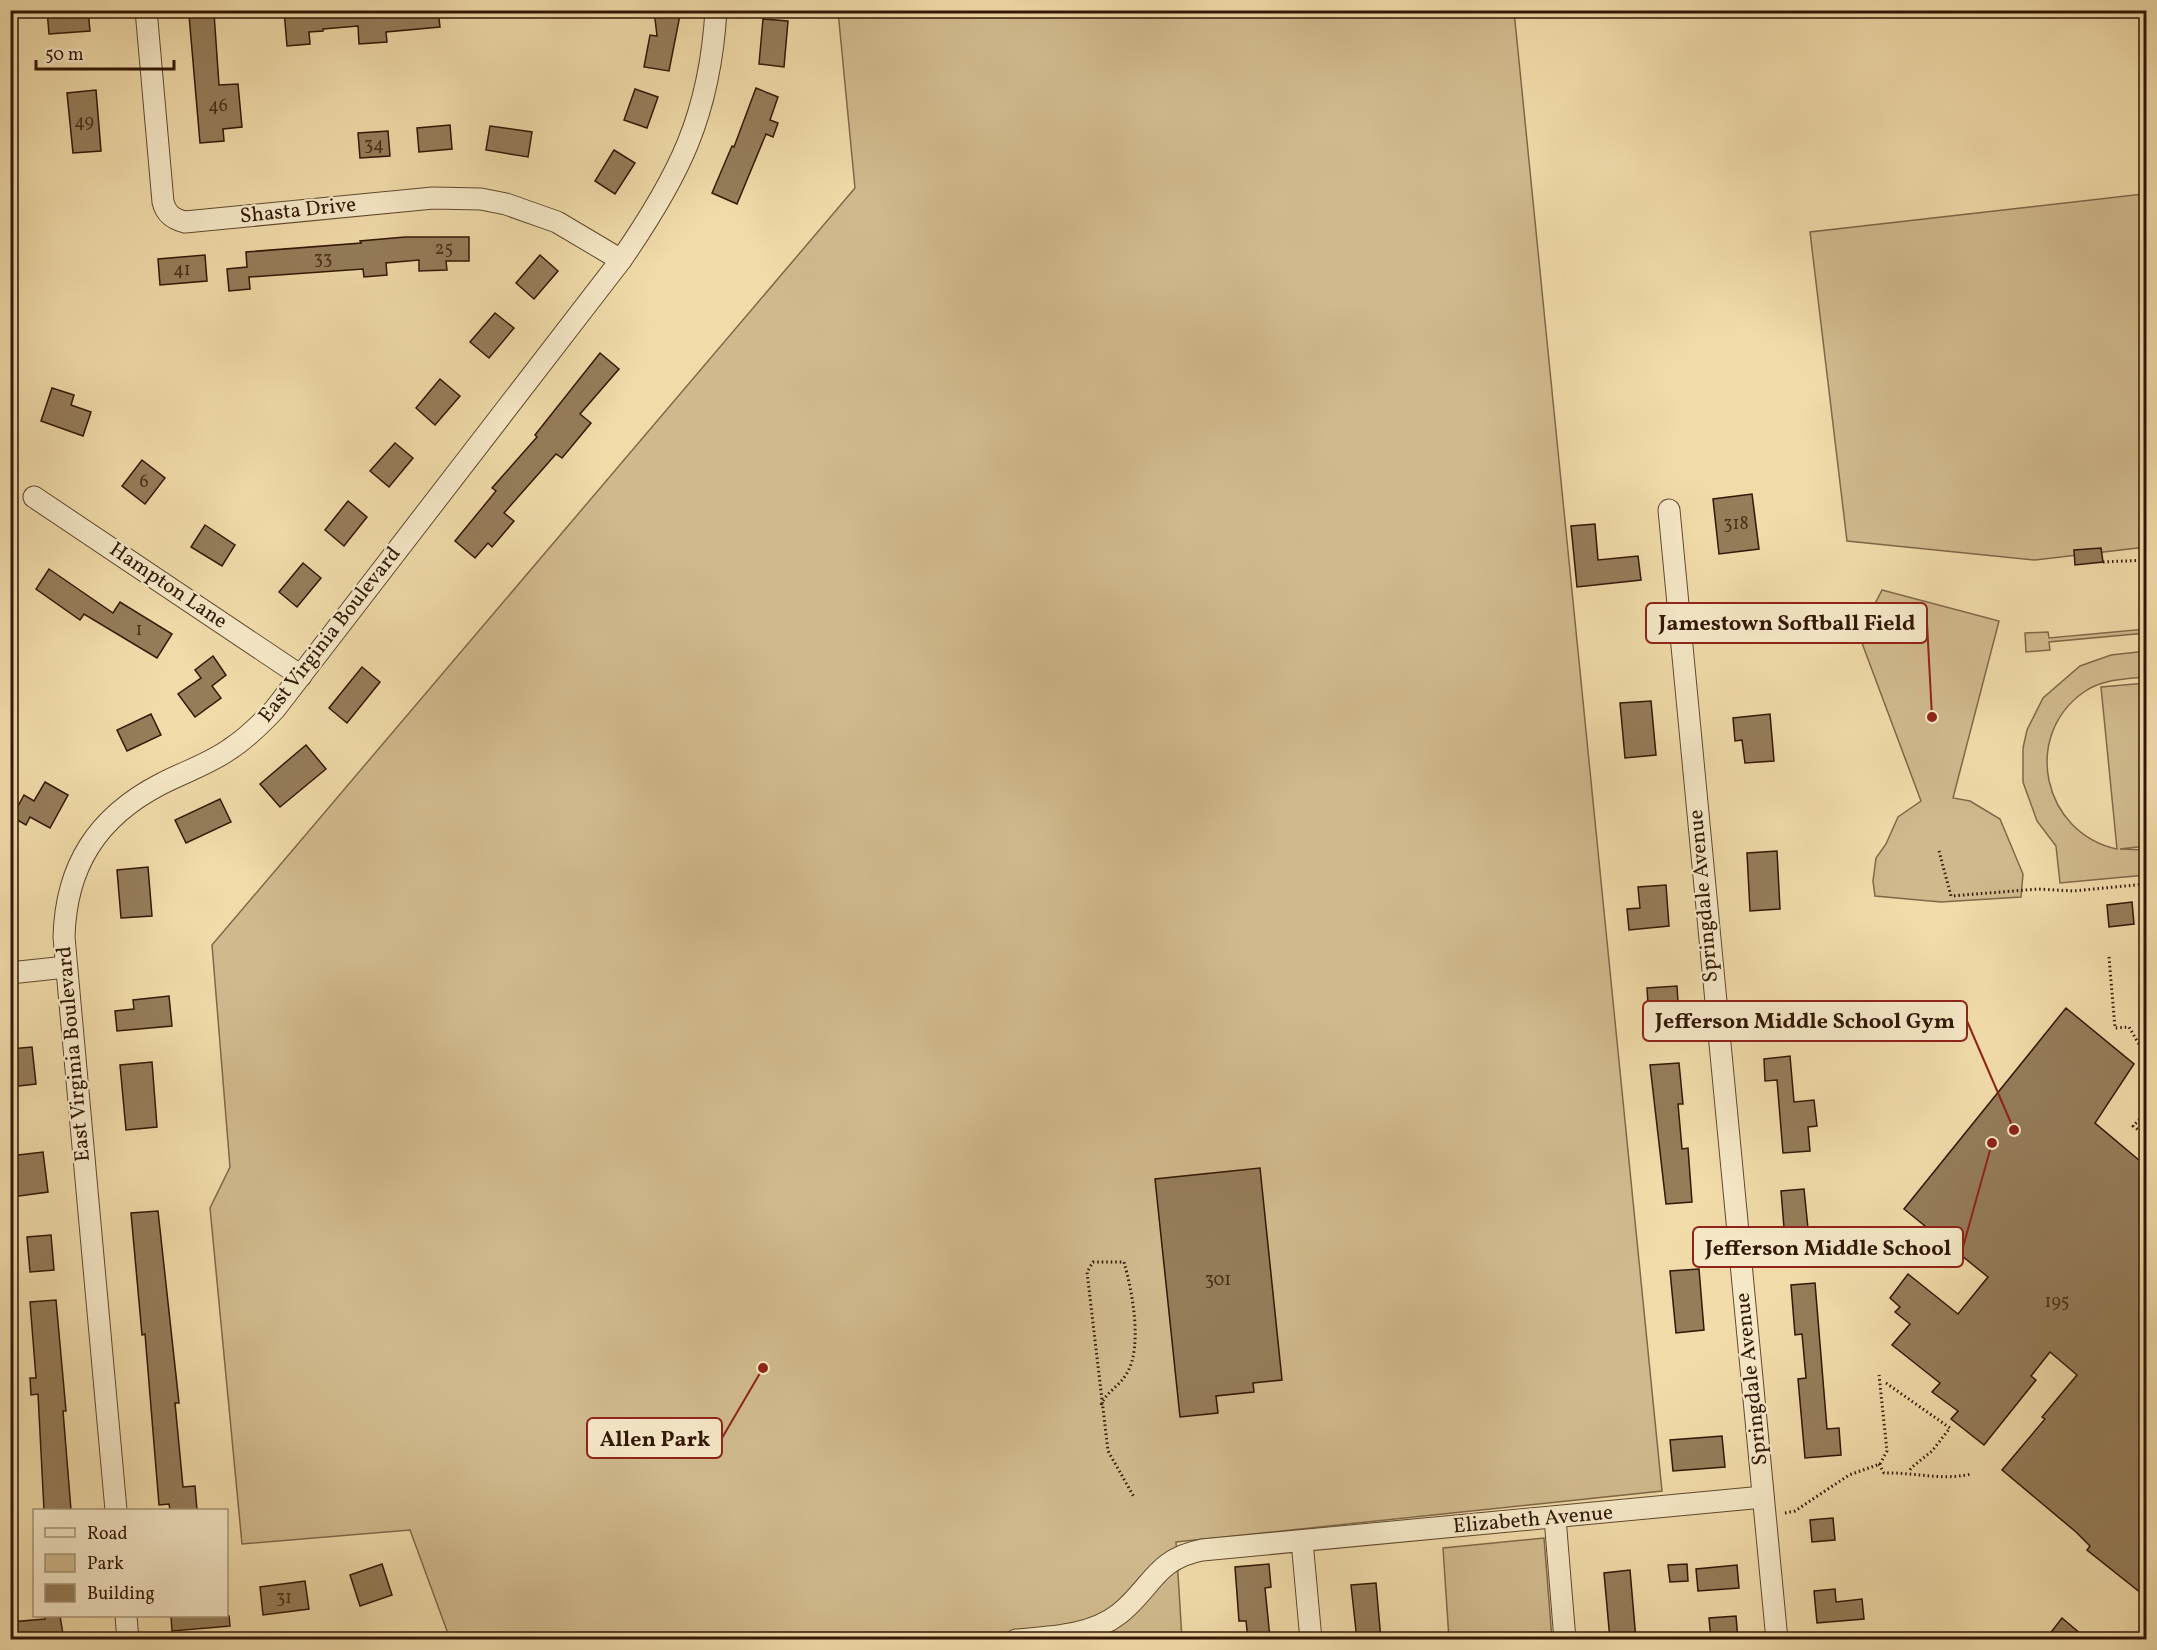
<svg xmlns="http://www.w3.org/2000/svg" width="2157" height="1650" viewBox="0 0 2157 1650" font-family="Vollkorn,serif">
	<rect width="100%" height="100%" fill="#f0dba9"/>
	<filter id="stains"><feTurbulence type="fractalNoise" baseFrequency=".00333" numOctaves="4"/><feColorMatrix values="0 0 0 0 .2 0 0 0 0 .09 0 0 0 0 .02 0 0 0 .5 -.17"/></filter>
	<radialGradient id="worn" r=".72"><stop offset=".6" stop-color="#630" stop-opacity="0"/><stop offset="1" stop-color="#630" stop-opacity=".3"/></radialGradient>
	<!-- green -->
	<g fill="#d0ba8d" stroke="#816849" stroke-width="1.5">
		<polygon points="838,11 1514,11 1662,1491 1176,1542 1182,1639 450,1639 410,1530 242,1544 210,1208 230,1167 212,945 855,188"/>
		<polygon points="2143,194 2146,233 2146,547 2035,560 1847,541 1810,232"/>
		<polygon points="1882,590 1999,621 1953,798 1970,801 2000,819 2023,874 2021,897 1941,902 1875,896 1873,881 1876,858 1886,844 1898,817 1921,801 1859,635"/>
		<polygon points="2146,629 2146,633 2049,642 2050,650 2026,652 2025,633 2048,632 2049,638"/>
		<path d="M 2146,651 L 2146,677 C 2126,679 2102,679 2084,692 C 2021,736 2043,833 2117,849 L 2101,687 L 2146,683 L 2146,846 L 2120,849 L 2146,850 L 2146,875 L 2060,883 L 2056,846 L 2037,821 L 2023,782 L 2023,748 L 2027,730 L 2043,698 L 2080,666 L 2111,655 Z"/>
		<polygon points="1544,1538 1552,1639 1449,1639 1443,1548"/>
	</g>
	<!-- building -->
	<g fill="#957d5a" stroke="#321705" stroke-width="1.5">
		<polygon points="47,10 88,10 90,31 49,34"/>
		<polygon points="284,10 438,10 440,27 386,32 387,42 359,44 358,26 323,29 323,31 309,32 310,44 287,46"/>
		<polygon points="654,10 681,10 669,71 644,67 650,35 657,36"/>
		<polygon points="214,13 219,85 238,84 242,127 223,129 224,141 200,143 189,15"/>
		<polygon points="763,19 788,21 784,67 759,64"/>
		<polygon points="756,88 778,97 770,120 778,123 773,137 766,134 737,204 712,193 732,146 734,147"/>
		<polygon points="635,89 658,97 647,128 624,120"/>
		<polygon points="96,90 101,151 73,153 67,93"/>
		<polygon points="450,125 452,149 419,152 417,128"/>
		<polygon points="490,126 532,132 528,157 486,150"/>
		<polygon points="388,131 390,156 360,158 358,133"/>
		<polygon points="614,150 635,163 615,194 595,181"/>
		<polygon points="405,237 469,237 469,261 446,261 447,270 419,271 419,260 386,263 387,275 364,277 363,269 249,277 250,289 229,291 227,269 247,267 246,252 361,243 360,241"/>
		<polygon points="205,255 207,281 160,285 158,259"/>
		<polygon points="540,255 558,271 534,299 516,283"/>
		<polygon points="495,313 514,328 489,358 470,342"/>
		<polygon points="600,353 619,369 580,414 591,423 562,458 556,454 504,513 514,521 492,547 488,543 475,558 455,541 496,491 492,488 537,437 535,435"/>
		<polygon points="440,379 460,396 435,425 416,408"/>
		<polygon points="52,388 74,395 71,405 91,412 83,436 41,421"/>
		<polygon points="395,443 413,458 389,487 370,471"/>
		<polygon points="142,460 165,478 145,504 122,486"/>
		<polygon points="1752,494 1759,549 1719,554 1713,499"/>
		<polygon points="348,501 367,517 344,546 325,530"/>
		<polygon points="1595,524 1598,560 1638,556 1641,580 1577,587 1571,526"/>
		<polygon points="205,525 235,545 222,566 191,547"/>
		<polygon points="2101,548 2103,562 2075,565 2074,550"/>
		<polygon points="303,563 321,578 297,607 279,592"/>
		<polygon points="49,569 113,613 120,602 172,634 157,658 84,614 80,620 36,589"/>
		<polygon points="213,656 226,675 212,686 221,698 195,717 178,694 201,678 195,670"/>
		<polygon points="362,667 380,682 347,723 329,708"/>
		<polygon points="1651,701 1656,755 1625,758 1620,703"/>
		<polygon points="151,714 161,735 127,751 117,730"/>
		<polygon points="1770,714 1774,761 1745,763 1742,740 1735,741 1733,718"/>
		<polygon points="306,745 326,769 280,807 260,784"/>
		<polygon points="45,782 68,795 50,828 30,817 26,825 12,817 24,795 34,801"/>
		<polygon points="220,799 231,822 186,843 175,820"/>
		<polygon points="1777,851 1780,909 1750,911 1747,853"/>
		<polygon points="148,867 152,916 121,918 117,870"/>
		<polygon points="1666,885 1669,926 1629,930 1627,909 1640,908 1638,887"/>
		<polygon points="2132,902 2134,924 2109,927 2107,905"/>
		<polygon points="1677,986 1680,1034 1650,1036 1647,988"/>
		<polygon points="169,996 172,1026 117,1031 115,1011 134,1009 133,1000"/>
		<polygon points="2066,1008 2134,1064 2095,1123 2146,1166 2146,1597 2087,1550 2090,1546 2076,1532 2002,1470 2045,1419 2042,1417 2077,1375 2050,1352 2031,1376 2036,1380 1984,1445 1951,1419 1958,1411 1932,1392 1940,1383 1892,1345 1910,1324 1895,1312 1900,1307 1890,1298 1908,1274 1958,1314 1988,1277 1904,1209"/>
		<polygon points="32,1047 36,1084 10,1087 10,1049"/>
		<polygon points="1790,1056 1794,1102 1814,1100 1817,1126 1808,1127 1810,1151 1783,1153 1777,1080 1765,1081 1764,1059"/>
		<polygon points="152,1062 157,1127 126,1130 120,1065"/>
		<polygon points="1679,1063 1683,1104 1678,1104 1682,1149 1688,1148 1692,1202 1666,1204 1650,1065"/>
		<polygon points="43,1152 48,1192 12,1197 10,1156"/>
		<polygon points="1260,1168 1282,1380 1253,1383 1254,1392 1216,1396 1218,1413 1180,1417 1155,1179"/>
		<polygon points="1804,1189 1809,1238 1785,1240 1781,1191"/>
		<polygon points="158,1211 179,1403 175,1403 183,1487 195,1486 197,1510 170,1510 169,1504 159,1505 145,1334 142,1335 131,1213"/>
		<polygon points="51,1235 54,1270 30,1272 27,1237"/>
		<polygon points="1699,1269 1704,1330 1676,1333 1670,1271"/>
		<polygon points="1815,1283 1827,1429 1839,1428 1841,1455 1805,1458 1798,1379 1806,1378 1802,1334 1795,1335 1791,1285"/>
		<polygon points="56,1300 66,1411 63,1411 71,1510 44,1510 38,1394 31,1395 30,1378 36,1378 30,1302"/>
		<polygon points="1722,1436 1725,1467 1673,1471 1670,1440"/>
		<polygon points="1833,1518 1835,1540 1812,1542 1810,1520"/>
		<polygon points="382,1564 392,1595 360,1606 350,1575"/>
		<polygon points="1269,1564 1271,1587 1265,1588 1270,1638 1248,1640 1246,1621 1239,1621 1235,1567"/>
		<polygon points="1687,1564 1688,1581 1670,1582 1668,1565"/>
		<polygon points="1737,1565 1739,1588 1698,1591 1696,1569"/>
		<polygon points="1630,1570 1636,1640 1610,1640 1604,1573"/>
		<polygon points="305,1581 309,1609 263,1615 260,1587"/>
		<polygon points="1376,1583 1381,1640 1357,1640 1351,1585"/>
		<polygon points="1835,1589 1836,1602 1862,1599 1864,1619 1817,1623 1814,1591"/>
		<polygon points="45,1616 60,1616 63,1634 34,1637 34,1640 10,1640 10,1622 45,1619"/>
		<polygon points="171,1616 229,1616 230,1626 172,1631"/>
		<polygon points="1736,1616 1738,1640 1711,1640 1709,1618"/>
		<polygon points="2062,1618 2088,1640 2045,1640"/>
	</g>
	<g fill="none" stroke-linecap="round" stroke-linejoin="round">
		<defs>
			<g id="street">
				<path d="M 146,10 L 163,202 C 166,214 173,219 185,222 L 433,198 L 481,199 L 506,204 L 557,222 L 621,260"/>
				<polyline points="34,497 301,676"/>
				<polyline points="1669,510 1777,1640"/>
				<polyline points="10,973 66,967"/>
				<path d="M 116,1510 L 64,937 C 66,866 97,817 161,784 C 184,772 209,764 230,749 C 247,738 261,724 275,709 L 621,260 C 679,176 710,115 716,10"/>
				<polyline points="1555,1518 1565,1640"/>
				<polyline points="1302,1541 1311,1640"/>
				<polyline points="126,1616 128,1640"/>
				<path d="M 1016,1640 C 1050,1637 1091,1636 1119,1614 C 1152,1588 1155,1559 1202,1550 L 1763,1497"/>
			</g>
		</defs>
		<!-- street casing -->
		<use href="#street" stroke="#62482e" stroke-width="23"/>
		<!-- path -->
		<g stroke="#321705" stroke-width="3" stroke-dasharray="1.5 3" stroke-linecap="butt">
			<polyline points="2103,562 2146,560"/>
			<polyline points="1939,851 1951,896 2038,889 2073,891 2146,884"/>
			<polyline points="2109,957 2115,1028 2129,1027 2146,1056"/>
			<polyline points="2146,1113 2133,1126 2146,1136"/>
			<polyline points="1886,1383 1950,1428 1932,1451 1911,1468 1909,1472"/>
			<path d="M 1101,1405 C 1107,1391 1120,1386 1127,1373 C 1143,1346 1132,1290 1124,1262 L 1093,1262 L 1087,1272 L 1108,1451 L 1134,1497"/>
			<path d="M 1879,1464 L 1884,1473 C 1914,1472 1941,1481 1971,1474"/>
			<polyline points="1785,1513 1795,1511 1849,1475 1880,1464 1887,1451 1879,1375"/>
		</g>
		<!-- street -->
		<use href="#street" stroke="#f5e8c7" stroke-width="21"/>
	</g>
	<g text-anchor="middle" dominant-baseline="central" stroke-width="4.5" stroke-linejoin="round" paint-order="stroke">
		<!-- number labels -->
		<g font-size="18" fill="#4b301a">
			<text x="218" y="106">46</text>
			<text x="84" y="122">49</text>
			<text x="374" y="145">34</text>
			<text x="444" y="249">25</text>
			<text x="323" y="259">33</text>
			<text x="182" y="270">41</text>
			<text x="144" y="482">6</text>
			<text x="1736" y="524">318</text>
			<text x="139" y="630">1</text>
			<text x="1218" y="1280">301</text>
			<text x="2057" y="1302">195</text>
			<text x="284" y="1598">31</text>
		</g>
		<!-- street labels -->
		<g font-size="21" fill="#321705" stroke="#f5e8c7">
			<text transform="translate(298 211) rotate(-6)">Shasta Drive</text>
			<text transform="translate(168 586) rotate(34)">Hampton Lane</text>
			<text transform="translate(330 635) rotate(-52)">East Virginia Boulevard</text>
			<text transform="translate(1704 896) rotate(-95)">Springdale Avenue</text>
			<text transform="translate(74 1054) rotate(-95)">East Virginia Boulevard</text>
			<text transform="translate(1752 1379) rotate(-96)">Springdale Avenue</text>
			<text transform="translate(1533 1520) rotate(-5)">Elizabeth Avenue</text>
		</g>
	</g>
	<!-- callouts -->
	<path fill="none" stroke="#8f2418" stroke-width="2" d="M1932 717L1927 623M2014 1130L1967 1021M1992 1143L1963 1247M763 1368L722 1438"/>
	<g fill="#8f2418" stroke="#f5e8c7" stroke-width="2">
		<circle cx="1932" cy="717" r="6"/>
		<circle cx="2014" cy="1130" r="6"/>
		<circle cx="1992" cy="1143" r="6"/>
		<circle cx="763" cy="1368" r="6"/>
	</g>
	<g fill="#f5e8c7" stroke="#8f2418" stroke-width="2">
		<rect x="1646" y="603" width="281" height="40" rx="6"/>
		<rect x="1643" y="1001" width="324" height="40" rx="6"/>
		<rect x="1693" y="1227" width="270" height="40" rx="6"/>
		<rect x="587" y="1418" width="135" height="40" rx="6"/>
	</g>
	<g font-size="22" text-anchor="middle" font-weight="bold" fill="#321705">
		<text x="1787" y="630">Jamestown Softball Field</text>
		<text x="1805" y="1028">Jefferson Middle School Gym</text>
		<text x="1828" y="1255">Jefferson Middle School</text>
		<text x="655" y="1446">Allen Park</text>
	</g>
	<!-- margin -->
	<rect width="2157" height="1650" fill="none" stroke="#f0dba9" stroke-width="36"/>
	<rect x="12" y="12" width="2133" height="1626" fill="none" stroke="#321705" stroke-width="3"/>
	<rect x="18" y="18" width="2121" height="1614" fill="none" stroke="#321705" stroke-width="1.5"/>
	<!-- legend -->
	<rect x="33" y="1509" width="195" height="108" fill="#f5e8c7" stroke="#a79479" stroke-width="1.5"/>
	<rect x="45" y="1528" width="30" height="9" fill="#f5e8c7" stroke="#a79479" stroke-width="1.5"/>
	<text x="87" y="1539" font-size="18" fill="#321705">Road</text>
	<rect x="45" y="1554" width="30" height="18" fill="#d0ba8d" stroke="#a79479" stroke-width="1.5"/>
	<text x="87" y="1569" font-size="18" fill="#321705">Park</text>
	<rect x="45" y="1584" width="30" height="18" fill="#957d5a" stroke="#a79479" stroke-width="1.5"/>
	<text x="87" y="1599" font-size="18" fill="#321705">Building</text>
	<!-- scale -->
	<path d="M36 60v9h138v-9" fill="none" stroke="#321705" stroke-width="3"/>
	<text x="45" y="60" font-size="18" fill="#321705" stroke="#f5e8c7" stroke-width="4.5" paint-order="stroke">50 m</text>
	<rect width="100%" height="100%" filter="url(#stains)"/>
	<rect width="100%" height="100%" fill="url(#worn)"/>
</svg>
